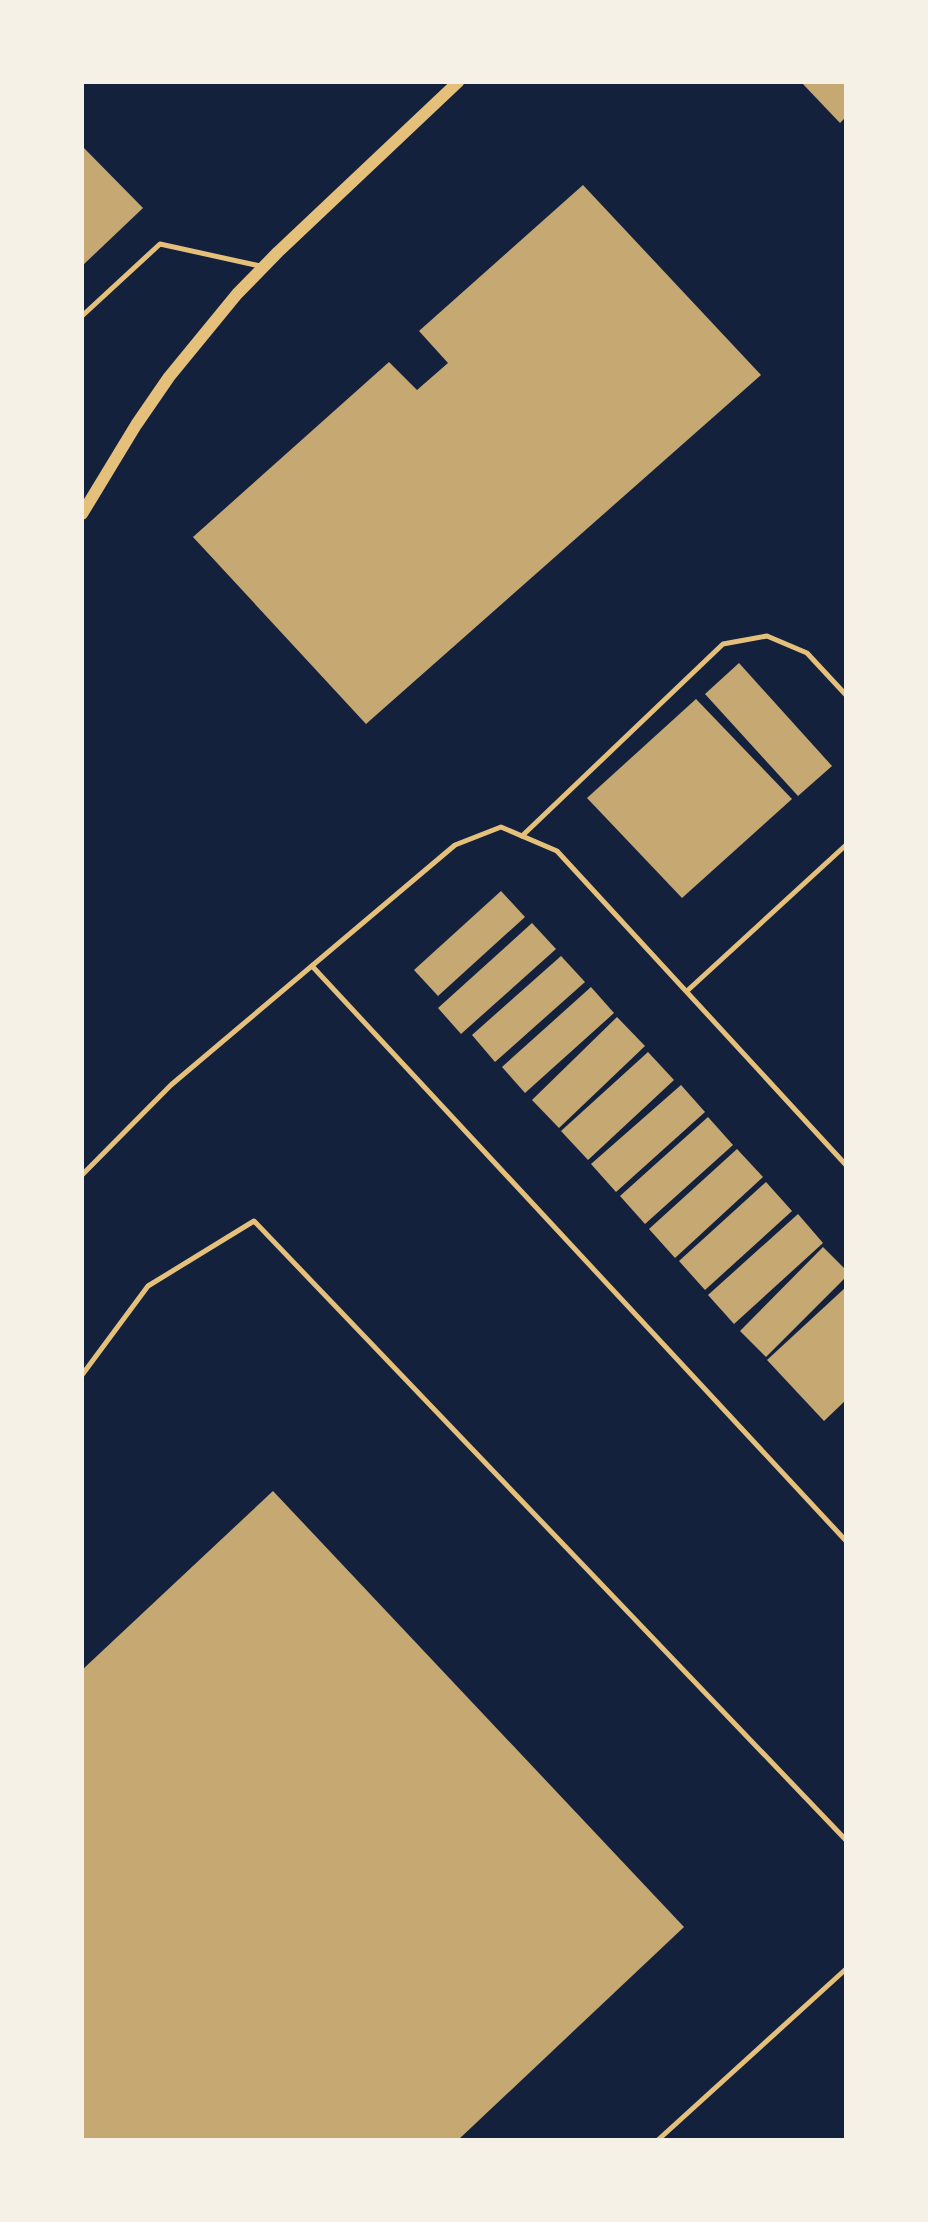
<svg xmlns="http://www.w3.org/2000/svg" width="928" height="2222" viewBox="0 0 928 2222" font-family="'Asap Condensed',sans-serif">
	<rect width="100%" height="100%" fill="#14213d"/>
	<!-- building -->
	<g fill="#c6a872">
		<polygon points="801,82 846,82 846,117 840,123"/>
		<polygon points="82,146 143,208 82,266"/>
		<polygon points="583,185 761,375 366,724 193,537 389,362 417,390 448,363 419,331"/>
		<polygon points="739,663 832,766 798,796 705,694"/>
		<polygon points="696,699 792,799 682,898 587,798"/>
		<polygon points="501,891 525,917 438,996 414,970"/>
		<polygon points="532,923 556,949 461,1034 438,1008"/>
		<polygon points="561,956 585,982 495,1062 472,1035"/>
		<polygon points="591,987 614,1013 525,1093 502,1067"/>
		<polygon points="617,1017 645,1046 559,1128 532,1100"/>
		<polygon points="648,1052 674,1080 588,1160 561,1131"/>
		<polygon points="681,1085 705,1112 616,1192 591,1164"/>
		<polygon points="708,1117 733,1145 645,1224 620,1196"/>
		<polygon points="737,1149 763,1177 675,1258 649,1229"/>
		<polygon points="766,1182 792,1211 705,1290 679,1261"/>
		<polygon points="798,1214 823,1243 734,1324 708,1295"/>
		<polygon points="823,1247 846,1270 846,1277 766,1357 740,1331"/>
		<polygon points="846,1287 846,1400 824,1421 767,1360"/>
		<polygon points="273,1491 684,1927 458,2140 82,2140 82,1670"/>
	</g>
	<g fill="none" stroke-linecap="round" stroke-linejoin="round">
		<!-- service -->
		<g stroke="#e5c07b" stroke-width="5">
			<polyline points="82,316 160,244 260,266"/>
			<polyline points="522,836 723,644 767,636 807,653 846,695"/>
			<polyline points="312,966 846,1541"/>
			<polyline points="687,991 846,845"/>
			<polyline points="82,1175 171,1085 455,845 501,827 557,851 846,1165"/>
			<polyline points="82,1375 148,1286 254,1221 846,1840"/>
			<polyline points="658,2140 846,1969"/>
		</g>
		<!-- tertiary -->
		<polyline stroke="#e5c07b" stroke-width="12" points="82,514 136,425 169,377 237,294 278,252 458,82"/>
	</g>
	<!-- border -->
	<rect width="928" height="2222" fill="none" stroke="#f6f1e7" stroke-width="168"/>
</svg>
